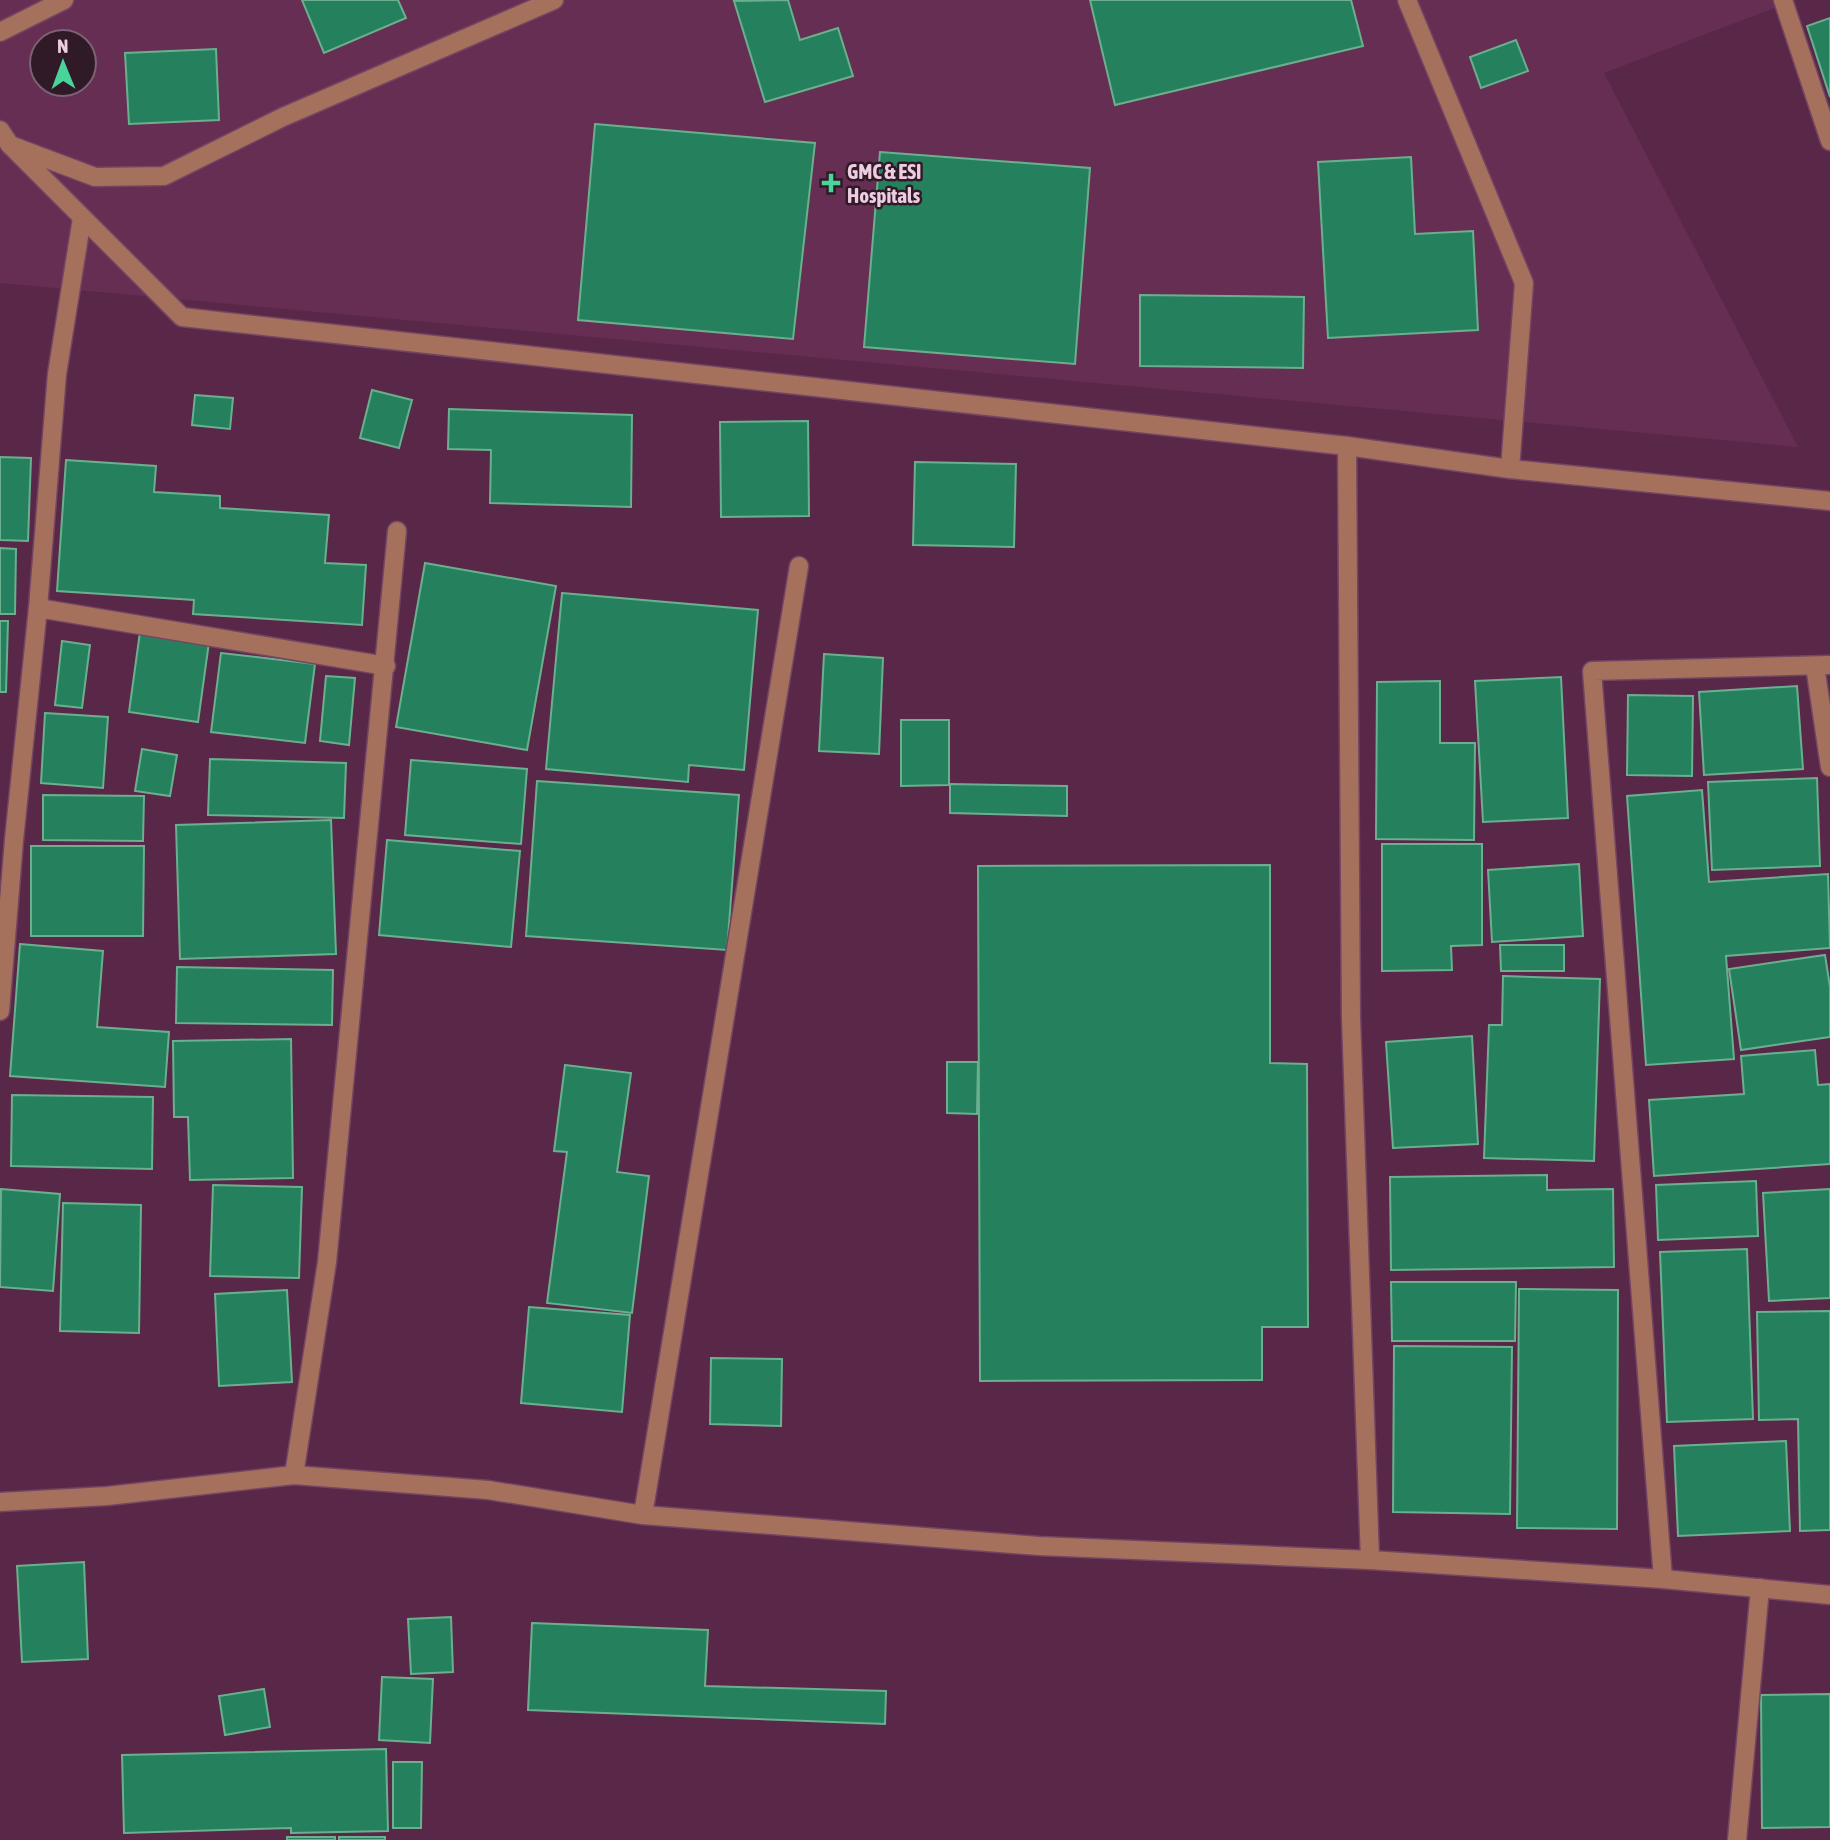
<svg xmlns="http://www.w3.org/2000/svg" width="1830" height="1840" viewBox="0 0 1830 1840" font-family="'Asap Condensed',sans-serif">
	<rect width="100%" height="100%" fill="#592748"/>
	<!-- built -->
	<path fill="#672e53" fill-rule="evenodd" d="M 0,0 L 1795,0 L 1604,73 L 1798,447 L 0,283 ZM 42,42 L 84,42 L 84,84 L 42,84 Z"/>
	<!-- building -->
	<g fill="#25815d" stroke="#6baf8f" stroke-width="2">
		<polygon points="302,0 398,0 406,18 324,53"/>
		<polygon points="788,0 800,40 838,28 853,76 765,102 734,1"/>
		<polygon points="1090,0 1351,0 1363,46 1115,105"/>
		<polygon points="1830,18 1830,97 1807,26"/>
		<polygon points="1516,40 1528,71 1481,88 1470,57"/>
		<polygon points="216,49 219,120 129,124 125,53"/>
		<polygon points="595,124 815,143 793,339 578,320"/>
		<polygon points="880,152 1090,168 1075,364 864,347"/>
		<polygon points="1411,157 1415,234 1473,231 1478,330 1328,338 1318,162"/>
		<polygon points="1140,295 1304,297 1303,368 1140,366"/>
		<polygon points="372,390 412,400 399,448 360,438"/>
		<polygon points="195,395 233,398 230,429 192,425"/>
		<polygon points="449,409 632,415 631,507 490,503 491,450 448,449"/>
		<polygon points="808,421 809,516 721,517 720,422"/>
		<polygon points="0,457 31,458 28,541 0,540"/>
		<polygon points="66,460 156,466 154,492 220,496 220,508 329,515 325,563 366,565 362,625 193,614 194,600 57,591"/>
		<polygon points="915,462 1016,464 1014,547 913,545"/>
		<polygon points="0,548 16,549 15,614 0,614"/>
		<polygon points="425,563 556,586 527,750 396,727"/>
		<polygon points="562,593 758,610 744,770 689,765 688,782 546,769"/>
		<polygon points="0,621 8,621 6,692 0,692"/>
		<polygon points="140,632 209,642 198,722 129,712"/>
		<polygon points="62,641 90,645 82,708 55,705"/>
		<polygon points="221,653 315,664 305,743 211,732"/>
		<polygon points="824,654 883,658 879,754 819,751"/>
		<polygon points="326,676 355,678 349,745 320,741"/>
		<polygon points="1561,677 1568,818 1483,822 1475,681"/>
		<polygon points="1440,681 1440,743 1475,743 1474,840 1376,839 1377,682"/>
		<polygon points="1797,686 1803,769 1704,775 1699,692"/>
		<polygon points="1628,695 1693,696 1692,776 1627,775"/>
		<polygon points="45,713 108,717 103,788 41,783"/>
		<polygon points="901,720 949,720 949,785 901,786"/>
		<polygon points="142,749 177,755 170,796 135,791"/>
		<polygon points="210,759 346,763 344,818 208,815"/>
		<polygon points="411,760 527,769 521,844 405,835"/>
		<polygon points="1817,778 1820,866 1712,870 1708,782"/>
		<polygon points="537,781 739,795 727,950 526,936"/>
		<polygon points="950,784 1067,786 1067,816 950,813"/>
		<polygon points="1702,790 1709,882 1828,874 1830,948 1726,956 1734,1059 1646,1065 1627,796"/>
		<polygon points="43,795 144,796 143,841 43,840"/>
		<polygon points="331,820 336,954 180,959 176,825"/>
		<polygon points="387,840 520,851 511,947 379,935"/>
		<polygon points="1382,844 1482,844 1482,945 1451,946 1452,970 1382,971"/>
		<polygon points="31,846 144,846 143,936 31,936"/>
		<polygon points="1579,864 1583,936 1492,942 1488,870"/>
		<polygon points="1270,865 1270,1063 1307,1064 1308,1327 1262,1327 1262,1380 980,1381 978,866"/>
		<polygon points="20,944 103,951 97,1027 169,1032 165,1087 10,1076"/>
		<polygon points="1500,945 1564,945 1564,971 1501,971"/>
		<polygon points="1825,955 1830,987 1830,1037 1741,1050 1729,969"/>
		<polygon points="177,967 333,970 332,1025 176,1023"/>
		<polygon points="1503,976 1600,979 1594,1161 1484,1158 1489,1025 1502,1025"/>
		<polygon points="1472,1036 1478,1144 1393,1148 1386,1042"/>
		<polygon points="291,1039 293,1178 190,1180 188,1117 174,1117 173,1041"/>
		<polygon points="1815,1050 1818,1085 1830,1084 1830,1164 1654,1176 1649,1100 1744,1094 1741,1056"/>
		<polygon points="947,1062 978,1062 977,1114 947,1113"/>
		<polygon points="565,1065 631,1073 617,1172 649,1176 632,1313 547,1303 567,1152 554,1151"/>
		<polygon points="12,1095 153,1097 152,1169 11,1166"/>
		<polygon points="1547,1175 1547,1190 1613,1189 1614,1267 1391,1270 1390,1177"/>
		<polygon points="1756,1181 1758,1236 1658,1240 1656,1185"/>
		<polygon points="213,1185 302,1187 299,1278 210,1276"/>
		<polygon points="1,1189 60,1194 53,1291 0,1287"/>
		<polygon points="1830,1189 1830,1298 1769,1301 1763,1193"/>
		<polygon points="63,1203 141,1205 139,1333 60,1331"/>
		<polygon points="1747,1249 1753,1419 1667,1422 1660,1252"/>
		<polygon points="1391,1282 1516,1282 1515,1341 1392,1341"/>
		<polygon points="1519,1289 1618,1290 1617,1529 1517,1528"/>
		<polygon points="287,1290 292,1382 219,1386 215,1294"/>
		<polygon points="529,1307 630,1315 622,1412 521,1403"/>
		<polygon points="1830,1311 1830,1530 1800,1531 1798,1419 1759,1420 1757,1312"/>
		<polygon points="1394,1346 1512,1347 1510,1514 1393,1512"/>
		<polygon points="711,1358 782,1359 781,1426 710,1424"/>
		<polygon points="1786,1441 1790,1531 1678,1536 1674,1446"/>
		<polygon points="84,1562 88,1659 22,1662 17,1566"/>
		<polygon points="451,1617 453,1672 411,1674 408,1619"/>
		<polygon points="532,1623 708,1630 705,1686 886,1691 885,1724 528,1710"/>
		<polygon points="382,1677 433,1679 430,1743 379,1740"/>
		<polygon points="264,1689 270,1727 225,1735 219,1696"/>
		<polygon points="1830,1694 1830,1827 1762,1828 1761,1695"/>
		<polygon points="386,1749 388,1831 291,1833 291,1828 124,1833 122,1755"/>
		<polygon points="393,1762 422,1762 421,1828 393,1828"/>
		<rect x="287" y="1837" width="48" height="3"/>
		<rect x="339" y="1837" width="46" height="3"/>
	</g>
	<g fill="none" stroke-linecap="round" stroke-linejoin="round">
		<defs>
			<g id="minor">
				<polyline points="1407,0 1524,283 1510,469"/>
				<polyline points="1783,0 1830,141"/>
				<polyline points="0,32 64,0"/>
				<polyline points="0,130 10,145 95,177 164,176 283,117 554,0"/>
				<polyline points="10,145 182,317 1347,446 1510,469 1830,501"/>
				<polyline points="1347,446 1351,1018 1370,1560"/>
				<polyline points="38,608 57,374 82,218"/>
				<polyline points="1815,666 1830,767"/>
				<polyline points="0,1011 14,840 38,608 386,666"/>
				<polyline points="294,1475 327,1262 397,531"/>
				<polyline points="0,1502 107,1496 294,1475 488,1490 643,1515 1039,1546 1370,1560 1663,1579 1830,1595"/>
				<polyline points="643,1515 799,566"/>
				<polyline points="1663,1579 1592,671 1830,665"/>
				<polyline points="1737,1840 1760,1588"/>
			</g>
		</defs>
		<!-- minor casing -->
		<use href="#minor" stroke="#744563" stroke-width="21"/>
		<!-- minor -->
		<use href="#minor" stroke="#a5715c" stroke-width="18"/>
	</g>
	<!-- markers -->
	<path fill="#4ad49c" stroke="#311a28" stroke-width="2.5" d="M827.5 172.5h7v7h7v7h-7v7h-7v-7h-7v-7h7z"/>
	<g text-anchor="middle" dominant-baseline="central" stroke-width="5" stroke-linejoin="round" paint-order="stroke">
		<!-- poi labels -->
		<g font-size="21" font-weight="bold" fill="#edcee0" stroke="#311a28" text-anchor="start">
			<text x="847" y="171">GMC &amp; ESI<tspan x="847" dy="24">Hospitals</tspan></text>
		</g>
	</g>
	<!-- north arrow -->
	<g transform="translate(63 63) rotate(359)"><circle r="33" fill="#311a28" stroke="#7c6272" stroke-width="2"/>
	<path d="M0-5L12 26L0 18L-12 26Z" fill="#4ad49c"/>
	<text y="-10" font-size="19" font-weight="bold" text-anchor="middle" fill="#edcee0">N</text>
	</g>
</svg>
